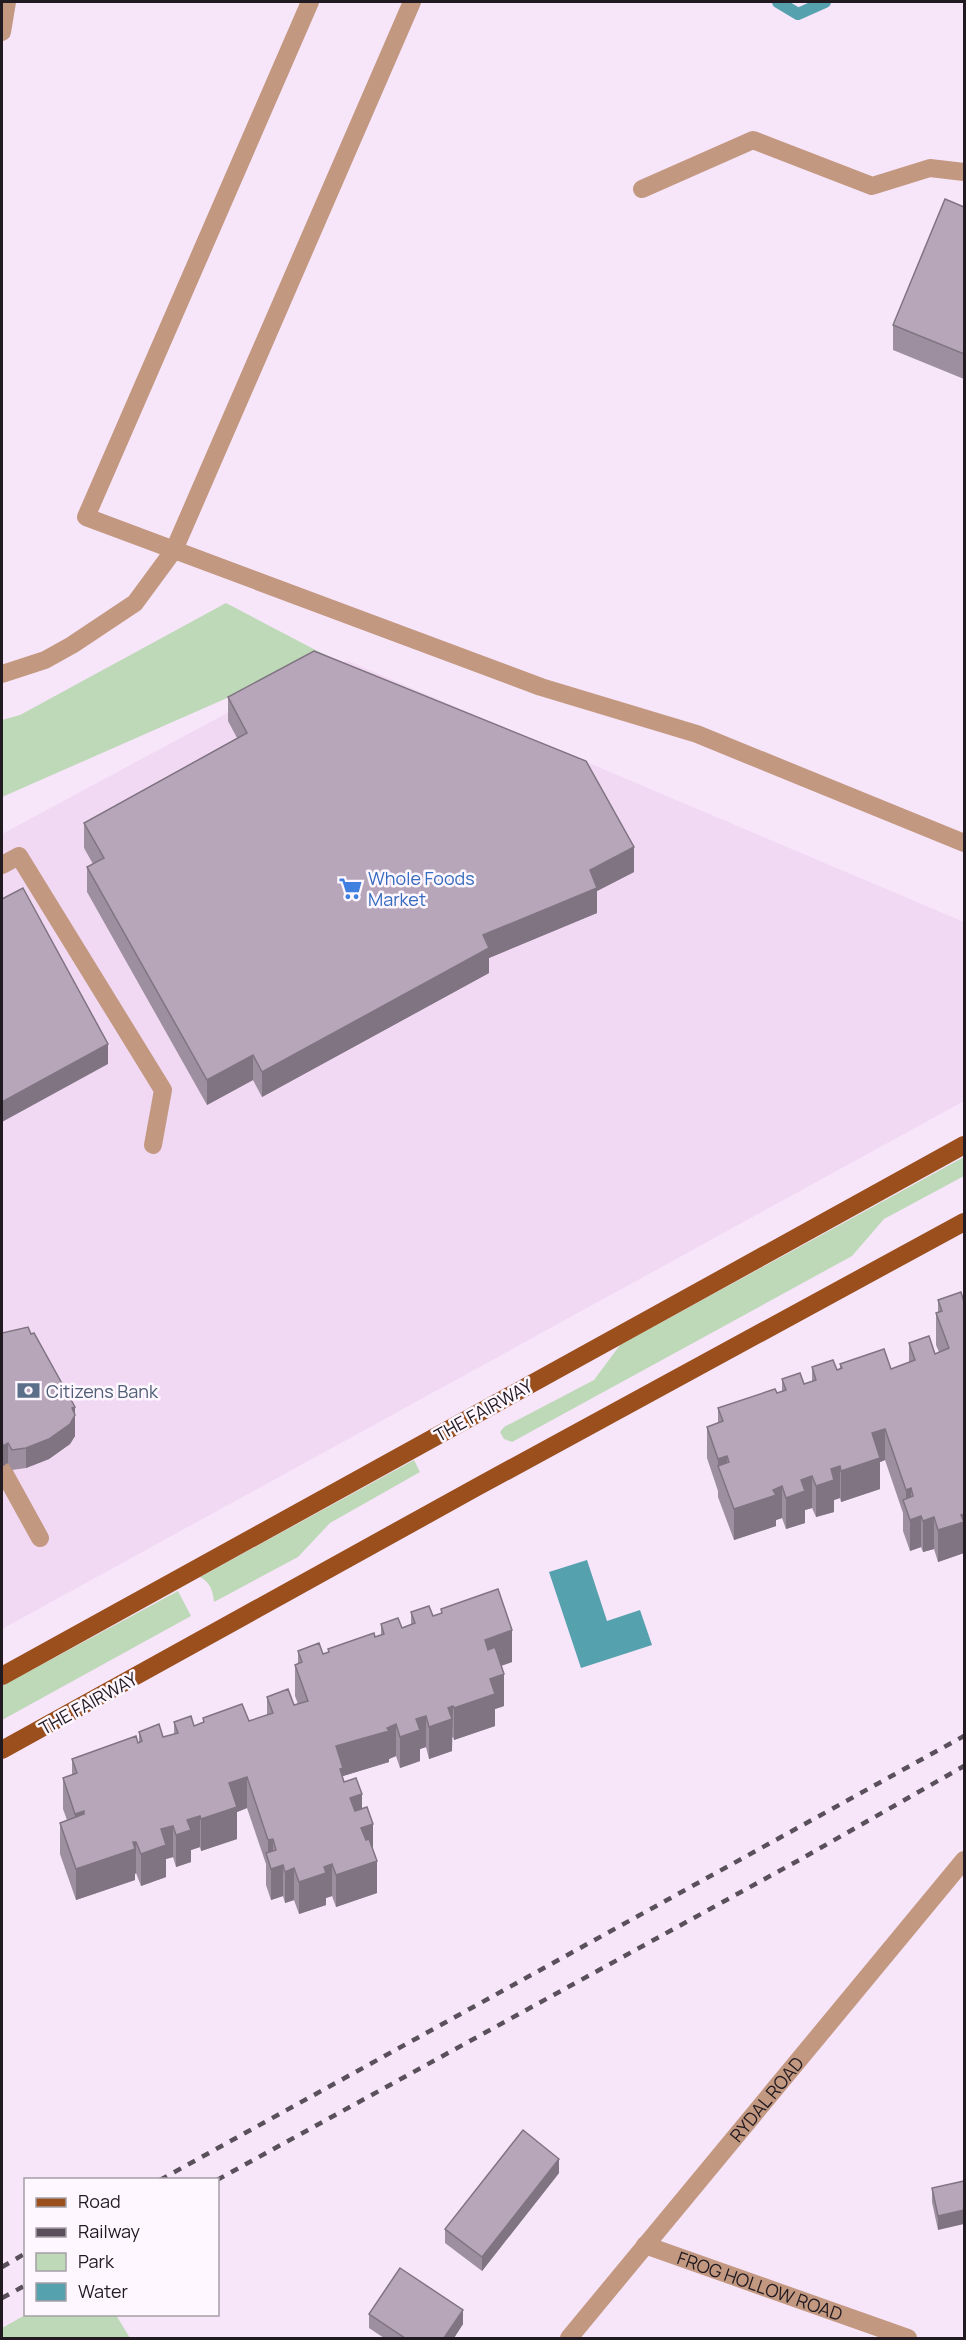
<svg xmlns="http://www.w3.org/2000/svg" width="966" height="2340" viewBox="0 0 966 2340" font-family="Manrope,sans-serif">
	<rect width="100%" height="100%" fill="#f7e5fa"/>
	<!-- built -->
	<polygon fill="#f1d9f4" points="348,661 964,922 964,1101 2,1629 2,834 309,669"/>
	<!-- green -->
	<g fill="#bed9b8">
		<polygon points="226,603 325,655 2,797 2,720 20,715"/>
		<polygon points="964,1157 964,1176 884,1219 852,1256 512,1442 504,1439 500,1432 504,1427 594,1380 620,1345"/>
		<path d="M 414,1460 L 420,1472 L 330,1523 L 298,1557 L 214,1602 C 213,1591 210,1582 200,1577 Z"/>
		<polygon points="178,1591 191,1616 2,1720 2,1686"/>
		<polygon points="27,2314 116,2315 130,2338 2,2338 2,2328"/>
	</g>
	<!-- water -->
	<polygon fill="#55a1ae" points="587,1560 607,1621 640,1610 652,1645 581,1668 549,1572"/>
	<g fill="none" stroke-linecap="round" stroke-linejoin="round">
		<!-- stream -->
		<polyline stroke="#55a1ae" stroke-width="12" points="778,2 798,14 825,2"/>
		<!-- minor -->
		<g stroke="#c39880" stroke-width="18">
			<polyline points="310,2 86,517 541,687 697,734 964,843"/>
			<polyline points="2,32 7,2"/>
			<polyline points="642,189 753,140 872,186 930,168 964,172"/>
			<polyline points="2,674 45,660 72,645 135,603 174,550 412,2"/>
			<polyline points="2,865 19,856 163,1090 153,1145"/>
			<polyline points="2,1469 40,1538"/>
			<path id="s1" d="M 645,2245 L 908,2338"/>
			<path id="s2" d="M 569,2338 L 964,1860"/>
		</g>
		<!-- major -->
		<g stroke="#9a4f1d" stroke-width="18">
			<polyline points="2,1676 964,1145"/>
			<polyline points="2,1750 477,1487 964,1222"/>
		</g>
		<!-- rail -->
		<g stroke="#5a505b" stroke-width="4.5" stroke-dasharray="8 8" stroke-linecap="butt">
			<polyline points="160,2180 964,1736"/>
			<polyline points="217,2180 801,1859 964,1766"/>
			<polyline points="2,2267 26,2253"/>
			<polyline points="2,2298 26,2285"/>
		</g>
	</g>
	<!-- wall -->
	<g fill="#9d8f9f">
		<polygon points="964,207 964,379 893,350 893,325"/>
		<polygon points="228,697 634,872 597,891 597,913 489,958 489,973 262,1097 253,1080 207,1105 87,892 87,867 93,864 84,848 84,823 237,738 228,721"/>
		<polygon points="961,1292 964,1553 938,1562 934,1549 923,1552 921,1547 910,1551 903,1531 903,1513 885,1460 880,1462 880,1489 841,1502 840,1498 834,1500 834,1512 816,1517 812,1508 805,1510 805,1523 786,1529 782,1518 776,1520 776,1526 734,1540 718,1497 718,1491 707,1458 707,1427 718,1423 718,1408 782,1392 782,1379 804,1384 812,1381 812,1367 837,1370 840,1369 840,1364 891,1369 909,1362 909,1343 935,1354 939,1352 936,1345 936,1313 938,1313 938,1300"/>
		<polygon points="2,1333 75,1414 75,1436 70,1444 49,1459 26,1468 12,1470 8,1463 3,1466 2,1463"/>
		<polygon points="441,1609 512,1662 501,1666 504,1706 495,1709 495,1726 454,1740 453,1737 452,1738 452,1751 429,1759 426,1747 420,1749 420,1761 400,1768 396,1756 389,1759 389,1762 343,1776 343,1780 362,1809 373,1851 377,1893 336,1907 332,1896 326,1898 326,1905 299,1914 294,1900 285,1903 283,1896 271,1900 266,1885 266,1864 247,1808 237,1812 237,1839 201,1851 200,1847 191,1850 191,1862 176,1867 173,1857 166,1859 166,1877 141,1886 136,1873 135,1874 135,1880 76,1900 60,1854 60,1823 67,1820 63,1809 63,1778 72,1775 72,1759 139,1742 139,1732 163,1737 174,1734 174,1722 194,1726 203,1722 203,1718 249,1721 267,1715 267,1697 294,1705 298,1704 295,1696 295,1665 298,1664 298,1651 323,1654 328,1653 328,1649 381,1635 381,1624 402,1628 411,1625 411,1612 433,1616 441,1613"/>
		<polygon points="559,2173 482,2271 445,2243 445,2229"/>
		<polygon points="964,2181 938,2230 932,2202 932,2188"/>
		<polygon points="369,2314 463,2324 454,2338 384,2338 369,2328"/>
	</g>
	<!-- shaded-wall -->
	<g fill="#807482">
		<polygon points="634,847 634,872 597,891 597,913 489,958 489,973 262,1097 262,1072 590,870"/>
		<polygon points="108,1044 108,1064 2,1122 2,1102"/>
		<polygon points="253,1055 253,1080 207,1105 207,1080"/>
		<polygon points="75,1407 75,1436 70,1444 49,1459 26,1468 26,1448 72,1408"/>
		<polygon points="885,1429 885,1460 880,1462 880,1489 841,1502 841,1471 872,1433"/>
		<polygon points="8,1443 8,1463 3,1466 3,1446"/>
		<polygon points="727,1456 727,1487 718,1466 718,1491 718,1459"/>
		<polygon points="840,1466 840,1498 834,1500 834,1512 816,1517 816,1486 831,1469"/>
		<polygon points="812,1476 812,1508 805,1510 805,1523 786,1529 786,1498 801,1480"/>
		<polygon points="782,1486 782,1518 776,1520 776,1526 734,1540 734,1509 773,1490"/>
		<polygon points="911,1488 911,1519 921,1516 921,1547 910,1551 910,1520 906,1508 906,1490"/>
		<polygon points="964,1514 964,1553 938,1562 938,1530 961,1515"/>
		<polygon points="934,1517 934,1549 923,1552 923,1521"/>
		<polygon points="512,1630 512,1662 485,1671 485,1640"/>
		<polygon points="504,1674 504,1706 495,1709 495,1726 454,1740 454,1708 490,1679"/>
		<polygon points="453,1706 452,1751 429,1759 429,1727 448,1708"/>
		<polygon points="426,1716 426,1747 420,1749 420,1761 400,1768 400,1737 416,1719"/>
		<polygon points="396,1724 396,1756 389,1759 389,1762 343,1776 343,1799 336,1746"/>
		<polygon points="247,1777 247,1808 237,1812 237,1839 201,1851 201,1819 229,1783"/>
		<polygon points="362,1794 362,1826 350,1830 350,1798"/>
		<polygon points="84,1811 84,1843 75,1846 75,1814"/>
		<polygon points="200,1816 200,1847 191,1850 191,1862 176,1867 176,1835 187,1820"/>
		<polygon points="373,1824 373,1856 361,1860 361,1828"/>
		<polygon points="173,1826 173,1857 166,1859 166,1877 141,1886 141,1854 161,1829"/>
		<polygon points="273,1839 273,1868 283,1865 283,1896 271,1900 271,1869 268,1860 268,1840"/>
		<polygon points="133,1842 136,1842 136,1873 135,1874 135,1880 76,1900 76,1869"/>
		<polygon points="377,1861 377,1893 336,1907 336,1875"/>
		<polygon points="332,1864 332,1896 326,1898 326,1905 299,1914 299,1882 324,1867"/>
		<polygon points="294,1868 294,1900 285,1903 285,1872"/>
		<polygon points="559,2159 559,2173 482,2271 482,2257"/>
		<polygon points="964,2210 964,2224 938,2230 938,2216"/>
		<polygon points="463,2310 463,2324 454,2338 444,2338"/>
	</g>
	<!-- building -->
	<g fill="#b7a6b9" stroke="#807482" stroke-width="1.5">
		<polygon points="945,199 964,207 964,354 893,325"/>
		<polygon points="314,651 586,761 634,847 590,870 597,888 483,935 489,948 262,1072 253,1055 207,1080 87,867 104,858 84,823 247,733 228,697"/>
		<polygon points="23,888 108,1044 2,1102 2,899"/>
		<polygon points="961,1292 964,1302 964,1514 961,1515 964,1522 938,1530 934,1517 923,1521 921,1516 910,1520 903,1500 913,1496 911,1488 906,1490 885,1429 872,1433 880,1458 841,1471 840,1466 831,1469 834,1480 816,1486 812,1476 801,1480 805,1491 786,1498 782,1486 773,1490 776,1495 734,1509 718,1466 729,1462 727,1456 718,1459 707,1427 723,1421 718,1408 775,1389 777,1393 786,1390 782,1379 800,1373 804,1384 816,1380 812,1367 833,1360 837,1370 842,1368 840,1364 884,1349 891,1369 915,1360 909,1343 929,1336 935,1354 949,1348 936,1313 942,1311 938,1300"/>
		<polygon points="28,1327 31,1334 34,1333 75,1407 72,1408 75,1415 70,1424 49,1439 26,1448 12,1450 8,1443 3,1446 2,1442 2,1333"/>
		<polygon points="498,1589 512,1630 485,1640 488,1650 495,1647 504,1674 490,1679 495,1694 454,1708 453,1706 448,1708 452,1719 429,1727 426,1716 416,1719 420,1730 400,1737 396,1724 387,1728 389,1731 336,1746 343,1768 340,1769 344,1782 356,1778 362,1794 350,1798 355,1811 367,1807 373,1824 361,1828 366,1840 369,1839 377,1861 336,1875 332,1864 324,1867 326,1873 299,1882 294,1868 285,1872 283,1865 271,1869 266,1853 276,1850 273,1839 268,1840 247,1777 229,1783 237,1807 201,1819 200,1816 187,1820 191,1830 176,1835 173,1826 161,1829 166,1845 141,1854 136,1842 133,1842 135,1849 76,1869 60,1823 84,1814 84,1811 75,1814 63,1778 77,1773 72,1759 136,1736 138,1743 142,1741 139,1732 159,1724 163,1737 178,1733 174,1722 191,1716 194,1726 204,1722 203,1718 242,1704 249,1721 273,1713 267,1697 288,1689 294,1705 308,1701 295,1665 302,1662 298,1651 319,1643 323,1654 329,1652 328,1649 374,1633 375,1637 384,1634 381,1624 398,1618 402,1628 415,1623 411,1612 429,1606 433,1616 442,1613 441,1609"/>
		<polygon points="523,2130 559,2159 482,2257 445,2229"/>
		<polygon points="964,2181 964,2210 938,2216 932,2188"/>
		<polygon points="400,2268 463,2310 444,2338 405,2338 369,2314"/>
	</g>
	<!-- icons -->
	<defs>
		<symbol id="supermarket-bare" viewBox="-9 -9 18 18"><path d="M-6-5.5h2.5l.6 2H6L4.5 2H-2.5L-4.4-4H-6ZM-1.5 3.2a1.3 1.3 0 1 0 .1 0ZM3 3.2a1.3 1.3 0 1 0 .1 0Z" fill="#3f7fe0" stroke="#fef7ff" stroke-width="2.5" paint-order="stroke"/></symbol>
		<symbol id="bank-bare" viewBox="-9 -9 18 18"><path d="M-6-4H6V4H-6ZM0-2.3a2.3 2.3 0 1 0 0 4.6a2.3 2.3 0 1 0 0-4.6Z" fill="#5c6f8a" stroke="#fef7ff" stroke-width="2.5" paint-order="stroke"/></symbol>
	</defs>
	<g fill-rule="evenodd">
		<use href="#supermarket-bare" x="334" y="872" width="33" height="33"/>
		<use href="#bank-bare" x="12" y="1374" width="33" height="33"/>
	</g>
	<g text-anchor="middle" dominant-baseline="central" stroke-width="5" stroke-linejoin="round" paint-order="stroke">
		<!-- shop labels -->
		<g font-size="18" fill="#366cbe" stroke="#fef7ff" text-anchor="start">
			<text x="368" y="878">Whole Foods<tspan x="368" dy="21">Market</tspan></text>
		</g>
		<!-- service labels -->
		<g font-size="18" fill="#4e5e75" stroke="#fef7ff" text-anchor="start">
			<text x="46" y="1391">Citizens Bank</text>
		</g>
		<!-- street labels -->
		<g font-size="18" fill="#211a21" stroke="#fef7ff">
			<text transform="translate(483 1410) rotate(-29)">THE FAIRWAY</text>
			<text transform="translate(88 1703) rotate(-29)">THE FAIRWAY</text>
			<text stroke="none"><textPath href="#s2" startOffset="310">RYDAL ROAD</textPath></text>
			<text stroke="none"><textPath href="#s1" startOffset="122">FROG HOLLOW ROAD</textPath></text>
		</g>
	</g>
	<!-- border -->
	<rect width="966" height="2340" fill="none" stroke="#211a21" stroke-width="6"/>
	<!-- legend -->
	<rect x="24" y="2178" width="195" height="138" fill="#fef7ff" stroke="#a69fa6" stroke-width="1.5"/>
	<rect x="36" y="2198" width="30" height="9" fill="#9a4f1d" stroke="#a69fa6" stroke-width="1.5"/>
	<text x="78" y="2208" font-size="18" fill="#211a21">Road</text>
	<rect x="36" y="2228" width="30" height="9" fill="#5a505b" stroke="#a69fa6" stroke-width="1.5"/>
	<text x="78" y="2238" font-size="18" fill="#211a21">Railway</text>
	<rect x="36" y="2253" width="30" height="18" fill="#bed9b8" stroke="#a69fa6" stroke-width="1.5"/>
	<text x="78" y="2268" font-size="18" fill="#211a21">Park</text>
	<rect x="36" y="2283" width="30" height="18" fill="#55a1ae" stroke="#a69fa6" stroke-width="1.5"/>
	<text x="78" y="2298" font-size="18" fill="#211a21">Water</text>
</svg>
